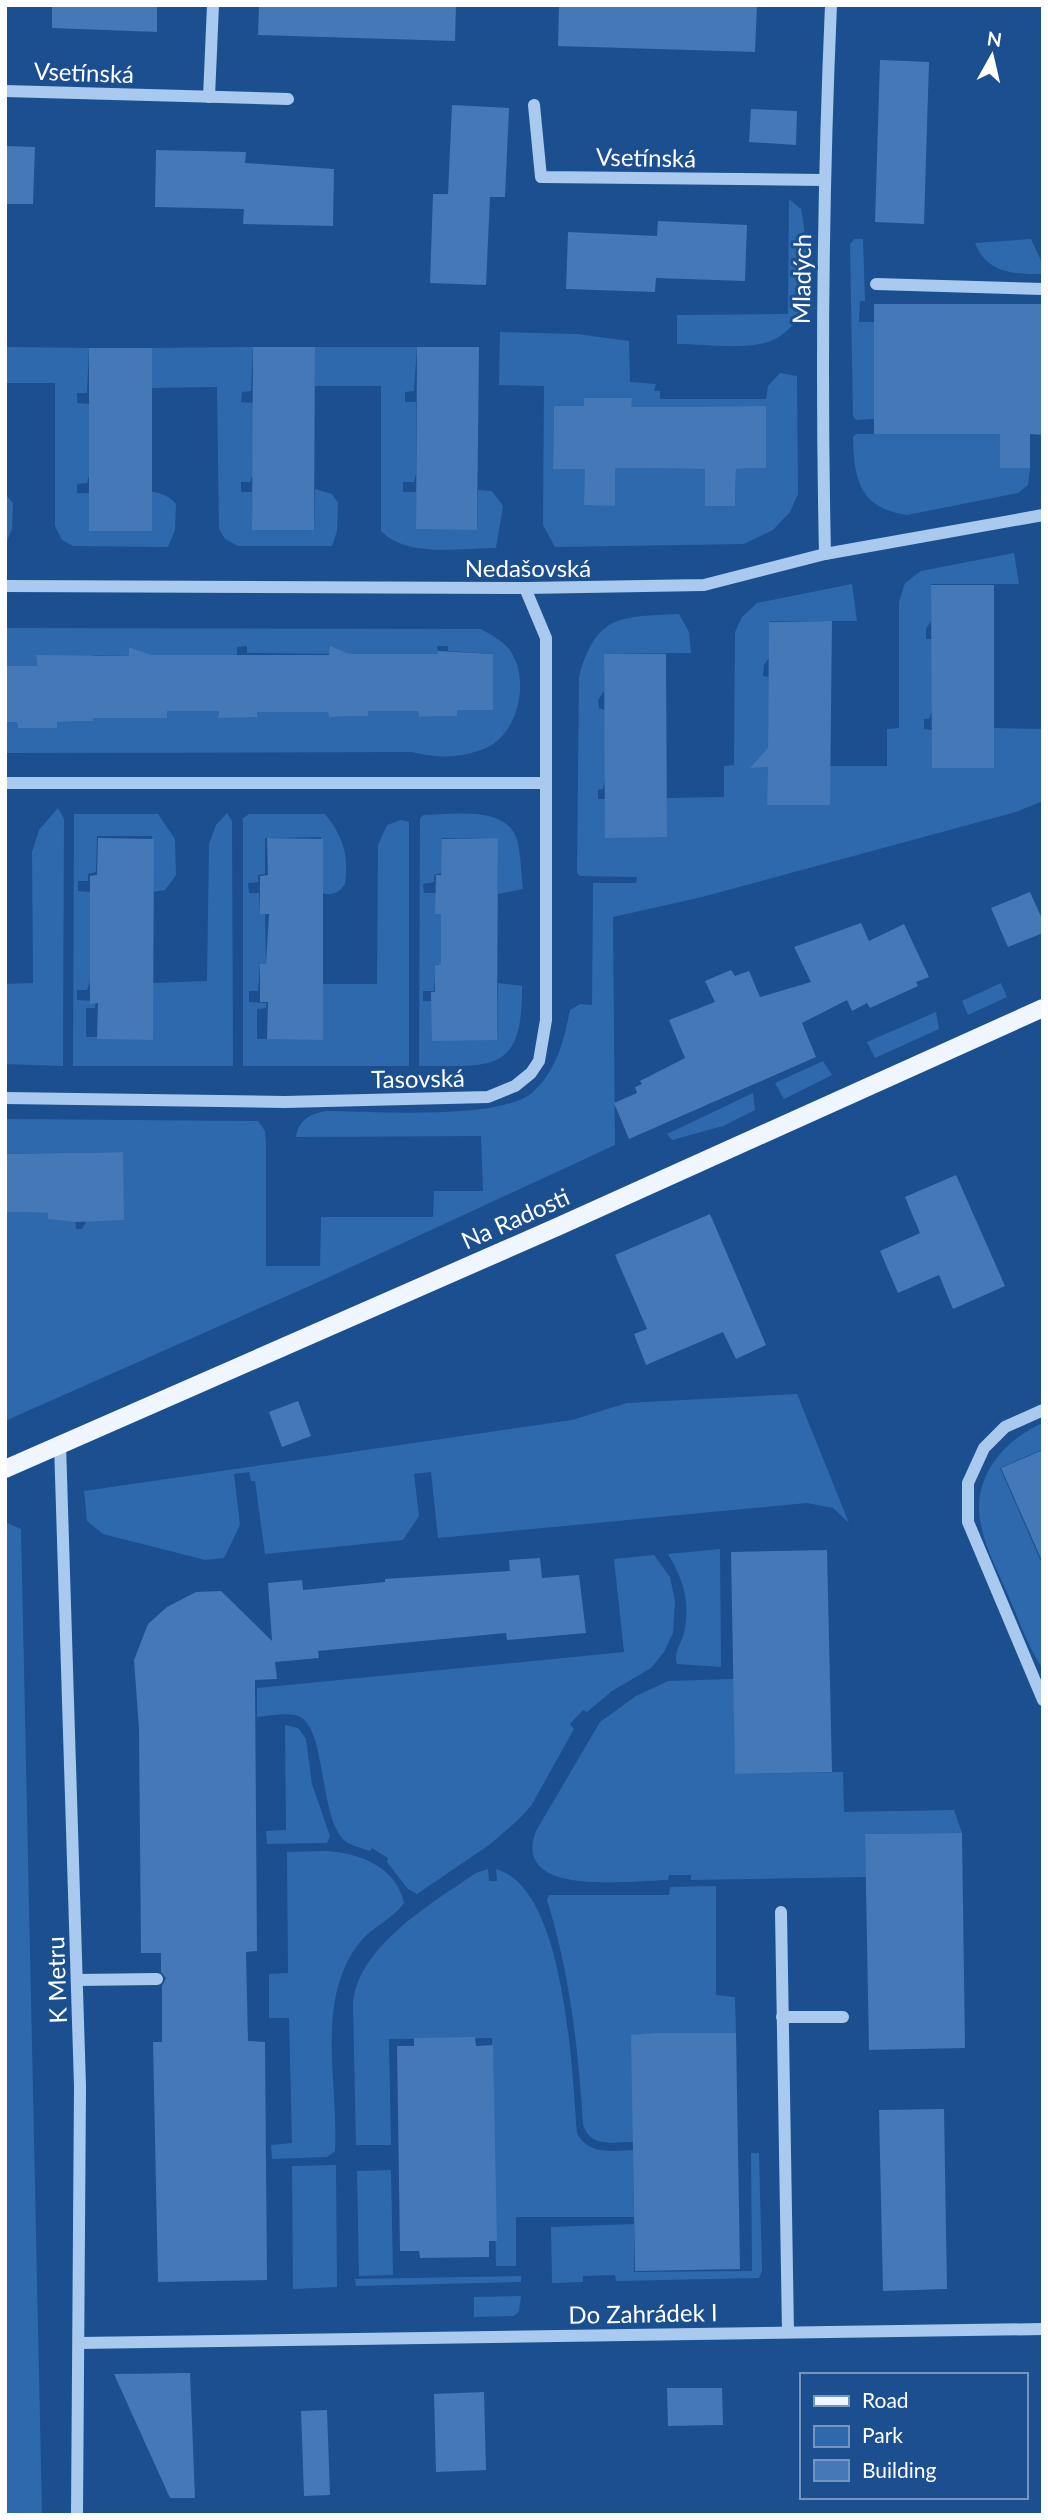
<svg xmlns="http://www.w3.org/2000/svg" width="1048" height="2520" viewBox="0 0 1048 2520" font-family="Lato,sans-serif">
	<rect width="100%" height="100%" fill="#1b4f8f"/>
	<!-- green -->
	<g fill="#2e69ad" fill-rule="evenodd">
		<path d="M 789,199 L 801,209 C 805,227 811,289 805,305 C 800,320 784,337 768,342 C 742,350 705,344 677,344 L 677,315 L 788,314 Z"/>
		<polygon points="854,239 863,239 865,301 860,301 859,322 874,322 874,419 856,420 853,416 850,244"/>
		<path d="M 1031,239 L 1043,265 L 1043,274 C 1014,274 987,274 975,243 Z"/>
		<path d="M 500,332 L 577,334 L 629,341 L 630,382 L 656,384 L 654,391 L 660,391 L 660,399 L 766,399 L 768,386 L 780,373 L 797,376 L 798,494 L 790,512 L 773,530 L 744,544 L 555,547 L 543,525 L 544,386 L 499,385 ZM 584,398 L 631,398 L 631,407 L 766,406 L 766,468 L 736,469 L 735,506 L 705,506 L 705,469 L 615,468 L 615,505 L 585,505 L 585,469 L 553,468 L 554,406 L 584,406 Z"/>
		<path d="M 5,347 L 89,348 L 87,393 L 77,393 L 77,403 L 89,404 L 89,476 L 87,483 L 77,484 L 77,493 C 104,495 158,480 176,504 L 175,530 L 168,547 L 73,546 L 62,540 L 55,526 L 55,383 L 5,383 Z"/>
		<polygon points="253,347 251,391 242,392 241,402 253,403 253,474 250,482 241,482 241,492 252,492 252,530 314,530 315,489 332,494 338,503 337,531 332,546 238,546 225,539 219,529 217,387 152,388 152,348"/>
		<path d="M 315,347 L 417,347 L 414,391 L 405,392 L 405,402 L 416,402 L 416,474 L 414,482 L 403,482 L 403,492 L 416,492 L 416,529 L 477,529 L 478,490 L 492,491 L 503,506 L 496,548 C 461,548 407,558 381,531 L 381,386 L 315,386 Z"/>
		<path d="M 856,434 L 1000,434 L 1000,468 L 1030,468 L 1028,485 L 1018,493 L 907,515 C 859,508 854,479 853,437 Z"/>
		<polygon points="5,494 13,503 12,529 5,546"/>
		<path d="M 1014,553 L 1019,584 L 931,584 L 931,621 L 926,629 L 926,639 L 932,639 L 932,712 L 929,719 L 924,719 L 924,729 L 932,730 L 932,767 L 994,767 L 994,728 L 1043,729 L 1043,801 L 1016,812 L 702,897 L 613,917 L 615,1145 L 323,1280 L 5,1421 L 5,1212 L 48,1213 L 48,1219 L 75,1220 L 76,1229 L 82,1229 L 123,1152 L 5,1154 L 5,1119 L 258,1121 L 265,1131 L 266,1143 L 266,1266 L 320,1266 L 321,1217 L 433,1217 L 434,1191 L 483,1191 L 481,1136 L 296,1137 C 299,1119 310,1114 327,1111 C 373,1111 500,1121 533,1092 C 557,1070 564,1040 570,1010 L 580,1004 L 592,1005 L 593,883 L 636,883 L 637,877 L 580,876 L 577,873 L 579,677 C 596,613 622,617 679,614 L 689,632 L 691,653 L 604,654 L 604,691 L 598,700 L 599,708 L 605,710 L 605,781 L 603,789 L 598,790 L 598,799 L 605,799 L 605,836 L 666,836 L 667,798 L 724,797 L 724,766 L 734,765 L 735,632 L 742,617 L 757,603 L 852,584 L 857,621 L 770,621 L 769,658 L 764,665 L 763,676 L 769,677 L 768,766 L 830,804 L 830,766 L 887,766 L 887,729 L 899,728 L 899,602 L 905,583 L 921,571 Z"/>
		<path d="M 5,628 L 481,629 C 490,634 501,640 508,648 C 531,675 520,733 486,748 C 460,759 437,758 411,752 L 5,753 L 5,722 L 17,722 L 18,728 L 56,728 L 57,722 L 93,721 L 93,712 L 167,718 L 167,711 L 219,711 L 218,717 L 258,716 L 257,711 L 328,711 L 329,717 L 367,716 L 368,710 L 418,711 L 419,717 L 457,716 L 458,710 L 493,710 L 493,654 L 448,651 L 448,646 L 437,646 L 438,655 L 247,653 L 247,646 L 237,647 L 237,656 L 148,655 L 130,647 L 129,656 L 92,655 L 91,665 L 36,656 L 37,666 L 5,666 Z"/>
		<polygon points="58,808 64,819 63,1066 5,1064 5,984 33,983 32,852 39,830"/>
		<polygon points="227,813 232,821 233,1066 73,1066 74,814 158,814 175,839 176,875 165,890 152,892 152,836 97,836 96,872 88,874 88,881 78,881 78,891 90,892 90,982 87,990 77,990 77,1000 96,1001 95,1008 86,1008 86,1037 151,1037 152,983 207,981 209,844 216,825"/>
		<path d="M 249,814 L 325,814 C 343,836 349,855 345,884 C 339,893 332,896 321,893 L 321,837 L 265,838 L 265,874 L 258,875 L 258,882 L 248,883 L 249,893 L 259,893 L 260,912 L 265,913 L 266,964 L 260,964 L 258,991 L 249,991 L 249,1002 L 266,1003 L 266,1008 L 257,1009 L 257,1039 L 322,1038 L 322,984 L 377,984 L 378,845 L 387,825 L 401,820 L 409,822 L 409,1066 L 243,1066 L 243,818 Z"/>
		<path d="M 423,815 C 450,815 507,804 517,840 C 521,855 521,873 523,889 L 498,894 L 498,838 L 442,838 L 442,873 L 434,875 L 434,882 L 423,884 L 424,893 L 436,893 L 442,912 L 441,964 L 436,964 L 434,991 L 423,991 L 423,1001 L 435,1001 L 441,1039 L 497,1039 L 498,983 L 522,986 C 523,1074 492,1066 419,1066 L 420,819 Z"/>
		<polygon points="1001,983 1007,997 968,1015 962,1001"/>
		<polygon points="936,1012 939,1029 875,1058 867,1042"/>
		<polygon points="823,1061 832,1075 784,1099 775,1083"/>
		<polygon points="753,1093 755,1110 723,1126 672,1140 667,1134"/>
		<polygon points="797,1394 849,1523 833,1508 807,1503 438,1538 431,1472 414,1474 419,1516 403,1540 265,1554 255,1481 251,1481 249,1472 234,1474 240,1525 224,1558 205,1560 103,1534 87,1521 84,1491 572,1420 627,1403"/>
		<path d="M 1043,1423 L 1043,1449 L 1000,1468 L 1043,1566 L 1043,1669 C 1028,1647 1019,1620 1008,1595 C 998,1571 984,1546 980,1520 C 973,1476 1005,1439 1043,1423 Z"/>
		<polygon points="5,1522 21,1529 42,2515 5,2515"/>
		<path d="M 720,1549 L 721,1667 L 677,1664 C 673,1653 681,1644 684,1633 C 691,1603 683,1579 668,1554 Z"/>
		<path d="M 654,1555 L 670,1577 L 675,1601 L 673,1633 L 664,1652 L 651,1668 L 612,1691 L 587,1712 L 583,1710 L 570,1724 L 574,1729 L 531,1806 L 517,1821 L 489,1845 L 417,1894 L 408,1889 L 387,1862 L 388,1858 L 372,1848 L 370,1851 C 362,1848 351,1846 345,1841 C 317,1816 328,1721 295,1715 C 284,1713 268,1716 257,1717 L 257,1688 L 624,1652 L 614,1559 Z"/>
		<path d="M 734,1679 L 736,1774 L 843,1772 L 844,1812 L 954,1810 L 962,1833 L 865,1834 L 866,1877 L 691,1880 L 691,1875 L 669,1875 L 668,1880 C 633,1880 510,1899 536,1831 L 600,1722 L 636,1696 L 668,1681 Z"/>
		<polygon points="285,1725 298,1728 306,1739 312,1784 330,1836 327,1843 267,1844 266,1831 286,1830"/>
		<path d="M 326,1851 C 359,1853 396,1866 404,1903 C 393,1919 372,1927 360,1942 C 314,2000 339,2083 335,2151 L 327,2157 L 272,2159 L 271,2145 L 292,2143 L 289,2018 L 269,2018 L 269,1974 L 288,1973 L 287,1852 Z"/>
		<path d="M 488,1869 L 489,1881 L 497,1881 L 496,1869 C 566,1888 572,2073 577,2133 C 588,2155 611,2151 633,2150 L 634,2217 L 516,2217 L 516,2266 L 496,2266 L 492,2038 L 389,2039 L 391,2145 L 356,2145 L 353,2006 C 355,1948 432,1903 476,1873 Z"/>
		<path d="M 716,1886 L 716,1995 L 735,1997 L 736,2033 L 657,2033 L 633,2142 C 612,2142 590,2148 583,2124 C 578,2047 570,1974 547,1900 L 549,1895 L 669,1895 L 670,1887 Z"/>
		<polygon points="751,2153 759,2153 762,2271 759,2278 616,2281 615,2275 583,2276 583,2282 552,2283 551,2227 634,2224 634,2272 752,2271"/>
		<polygon points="336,2165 337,2287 293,2289 292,2166"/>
		<polygon points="391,2170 393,2275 359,2276 357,2171"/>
		<polygon points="521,2276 521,2282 356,2286 355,2279"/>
		<polygon points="521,2296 519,2311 514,2316 474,2317 474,2297"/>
	</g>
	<!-- building -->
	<g fill="#4478b7">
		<polygon points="52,5 157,5 157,32 52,28"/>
		<polygon points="259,5 456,5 455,41 258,35"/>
		<polygon points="559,5 757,5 755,52 558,46"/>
		<polygon points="880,60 929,62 924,224 875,222"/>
		<polygon points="452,105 509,108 505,197 490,197 486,285 430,283 433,194 448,194"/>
		<polygon points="751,109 797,111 796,145 749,142"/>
		<polygon points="5,146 35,147 33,204 5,204"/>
		<polygon points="156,150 246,152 245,163 334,169 333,226 243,224 244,209 155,207"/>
		<polygon points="658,221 747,225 745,281 656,278 655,292 566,289 568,232 657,236"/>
		<polygon points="874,304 1043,304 1043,435 1030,434 1030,468 1000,468 1000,434 874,434"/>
		<polygon points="253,347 315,347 314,530 252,530"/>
		<polygon points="417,347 479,347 477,530 416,529"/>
		<rect x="89" y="348" width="63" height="183"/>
		<polygon points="584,398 632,398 631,407 766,406 766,468 736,469 735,506 705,506 705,469 615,468 615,506 584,505 585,469 553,469 554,406 584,406"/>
		<polygon points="931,585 994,585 994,768 932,768"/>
		<polygon points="832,621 830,805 767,805 768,767 750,768 768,748 769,622"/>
		<polygon points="330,646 349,654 438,654 437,651 493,654 493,710 458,710 457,716 419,717 418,711 368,711 368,716 329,717 328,712 257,712 258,717 218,718 219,711 167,711 167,718 93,718 93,721 57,722 57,728 18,728 17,722 5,722 5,666 37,666 36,655 129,656 129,647 151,655 329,655"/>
		<polygon points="604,654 666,654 667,837 605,838"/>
		<polygon points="98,838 154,839 153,1040 97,1039 98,1003 90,1004 90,876 97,875"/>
		<polygon points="267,838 323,839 323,1040 267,1039 268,1002 260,1002 260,964 266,964 269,914 260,914 260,876 268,875"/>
		<polygon points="498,838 497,1040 432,1041 431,992 435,992 435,965 441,964 441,914 435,914 436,875 441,875 442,839"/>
		<polygon points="1030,892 1043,921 1043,933 1008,947 991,908"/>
		<polygon points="861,923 869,941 904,924 929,977 916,982 918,986 870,1008 867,1003 852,1011 847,1000 802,1023 816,1057 629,1139 614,1103 637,1093 635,1087 642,1084 640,1081 685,1058 669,1020 715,1002 705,981 731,970 735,976 749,971 760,997 811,982 794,947"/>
		<polygon points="123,1152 124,1220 76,1222 48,1219 48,1213 5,1212 5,1154"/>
		<polygon points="956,1175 1005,1286 953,1309 939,1275 898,1293 880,1251 920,1233 905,1197"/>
		<polygon points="710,1214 766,1345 736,1359 723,1332 646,1365 634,1334 647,1329 615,1255"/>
		<polygon points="298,1401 311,1436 282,1447 269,1412"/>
		<polygon points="1043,1450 1043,1563 1001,1468"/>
		<polygon points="827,1550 832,1772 735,1774 731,1552"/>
		<polygon points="540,1558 542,1578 579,1575 586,1633 507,1640 506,1633 318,1651 319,1658 275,1662 277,1679 255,1680 257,1951 246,1952 248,2041 265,2042 267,2280 158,2282 153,2042 162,2042 162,1986 166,1978 161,1972 161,1953 141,1953 139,1729 134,1660 148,1624 167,1607 196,1592 221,1591 272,1641 268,1583 302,1580 303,1590 385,1582 385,1579 510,1571 509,1560"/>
		<polygon points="962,1833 965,2048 869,2050 865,1834"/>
		<polygon points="657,2033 736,2033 740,2269 635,2271 631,2035"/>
		<polygon points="475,2037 476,2046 493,2045 497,2241 489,2241 489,2257 420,2258 419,2251 400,2251 397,2046 414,2046 414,2038"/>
		<polygon points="944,2109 947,2289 883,2291 879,2110"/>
		<polygon points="190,2373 195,2498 170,2498 114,2374"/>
		<polygon points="667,2388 722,2388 723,2425 668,2426"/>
		<polygon points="484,2392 486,2470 436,2472 434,2394"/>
		<polygon points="327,2410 330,2495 304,2496 301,2411"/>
	</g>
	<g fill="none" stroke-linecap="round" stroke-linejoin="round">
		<!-- minor -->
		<g stroke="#a9c9ee" stroke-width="12">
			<polyline points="5,91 288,99"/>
			<polyline points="209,97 213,5"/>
			<polyline points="534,105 541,177 823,180"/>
			<polyline points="876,284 1043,289"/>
			<path d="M 825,554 C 821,371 823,188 831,5"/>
			<polyline points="5,586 525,588 704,585 825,554 1043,515"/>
			<polyline points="5,783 546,783"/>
			<polyline points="5,1098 285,1102 488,1097 515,1086 531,1073 539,1061 546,1020 546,638 525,588"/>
			<polyline points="1043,1410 1005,1427 984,1448 968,1483 968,1522 1043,1700"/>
			<polyline points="60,1444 80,2086 77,2515"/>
			<polyline points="781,1912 788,2332"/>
			<polyline points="77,1980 157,1979"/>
			<polyline points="782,2017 843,2017"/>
			<polyline points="79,2343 1043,2329"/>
		</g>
		<!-- major -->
		<polyline stroke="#f0f6ff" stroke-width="18" points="5,1469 557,1227 1043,1008"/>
	</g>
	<g text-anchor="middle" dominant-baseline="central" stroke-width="6" stroke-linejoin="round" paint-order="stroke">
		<!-- street labels -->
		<g font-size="24" fill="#fff" stroke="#1b4f8f">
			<text transform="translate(84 72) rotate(2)">Vsetínská</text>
			<text transform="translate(646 157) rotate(1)">Vsetínská</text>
			<text transform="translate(801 279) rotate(-89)">Mladých</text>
			<text x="528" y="567">Nedašovská</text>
			<text transform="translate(418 1078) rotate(-1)">Tasovská</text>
			<text transform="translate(515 1218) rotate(-24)">Na Radosti</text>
			<text transform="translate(56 1980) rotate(-92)">K Metru</text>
			<text transform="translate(643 2313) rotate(-1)">Do Zahrádek I</text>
		</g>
	</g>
	<!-- border -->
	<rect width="1048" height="2520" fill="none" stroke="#ffffff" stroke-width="14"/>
	<!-- legend -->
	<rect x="800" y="2373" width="228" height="126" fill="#1b4f8f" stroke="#7695bc" stroke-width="2"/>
	<rect x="814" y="2396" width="35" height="10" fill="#f0f6ff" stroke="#7695bc" stroke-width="2"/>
	<text x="862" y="2408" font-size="21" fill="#ffffff">Road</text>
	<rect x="814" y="2426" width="35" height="21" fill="#2e69ad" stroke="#7695bc" stroke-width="2"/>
	<text x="862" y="2443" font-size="21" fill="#ffffff">Park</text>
	<rect x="814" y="2460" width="35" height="21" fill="#4478b7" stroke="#7695bc" stroke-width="2"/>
	<text x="862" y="2478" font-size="21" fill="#ffffff">Building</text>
	<!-- north arrow -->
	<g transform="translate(992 56) rotate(8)" stroke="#1b4f8f" stroke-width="5" paint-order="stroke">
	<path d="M0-5L12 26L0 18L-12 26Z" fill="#ffffff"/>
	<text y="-10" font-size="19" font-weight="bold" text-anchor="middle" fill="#ffffff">N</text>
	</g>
</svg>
